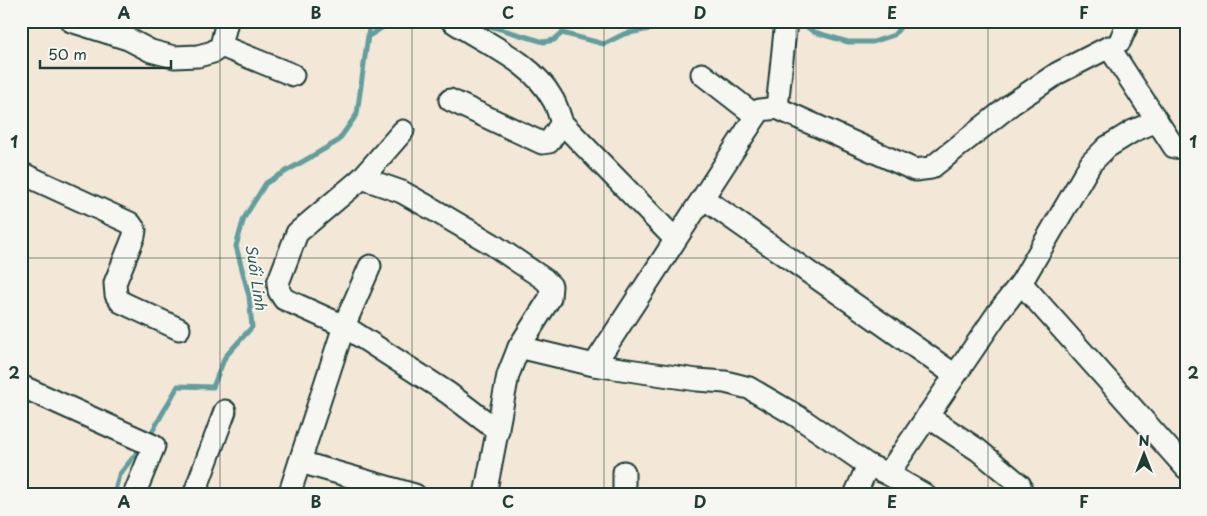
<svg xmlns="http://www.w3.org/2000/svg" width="1207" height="516" viewBox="0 0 1207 516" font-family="'Playpen Sans',sans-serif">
	<rect width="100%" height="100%" fill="#f3e7d8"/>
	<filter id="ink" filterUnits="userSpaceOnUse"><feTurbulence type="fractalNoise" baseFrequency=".02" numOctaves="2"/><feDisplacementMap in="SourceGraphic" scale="10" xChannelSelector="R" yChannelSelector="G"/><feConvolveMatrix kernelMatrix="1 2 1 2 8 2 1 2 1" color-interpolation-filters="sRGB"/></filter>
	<g filter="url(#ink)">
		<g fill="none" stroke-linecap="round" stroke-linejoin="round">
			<!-- stream -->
			<g stroke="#629e9e" stroke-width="5">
				<polyline points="473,21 544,42 554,40 562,33 604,44 624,34 675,24 682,21"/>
				<polyline points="798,21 814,32 848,42 873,42 894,35 905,21"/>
				<polyline points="369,36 393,21"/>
				<polyline points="148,439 178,386 213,387 225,357 252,327 249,296 236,246 244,218 266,183 338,141 357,114 370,21"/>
				<polyline points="114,495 119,475 143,445"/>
			</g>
			<defs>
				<g id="street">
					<polyline points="71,21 128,39 151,51 174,57 198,56 213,52 221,46 227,21"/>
					<path d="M 452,21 C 485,44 532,61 552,98 C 557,105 559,115 562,123"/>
					<polyline points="1120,41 1129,21"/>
					<polyline points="221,46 293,75"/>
					<polyline points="702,74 756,116"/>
					<polyline points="450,100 542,143 549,142 562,123 675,239"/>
					<polyline points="777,108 786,21"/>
					<polyline points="403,131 362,178 297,233 278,283 279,291 284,299 344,326 448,393 498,431"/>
					<polyline points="21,173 130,223 135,230 134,236 115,283 116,295 121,302 179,329"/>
					<polyline points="362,178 402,192 434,210 492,244 544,279 551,286 550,298 519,347"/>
					<polyline points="703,198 955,375"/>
					<polyline points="1021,283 1186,468"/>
					<polyline points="594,365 760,110 777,108 915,170 931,168 1013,103 1058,73 1109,47 1157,121"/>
					<polyline points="21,386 154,446 134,495"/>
					<polyline points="927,416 978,450 1020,485"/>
					<polyline points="300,462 415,495"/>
					<polyline points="888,474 997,314 1021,283 1091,163 1107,147 1133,131 1157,121 1174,147 1186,148"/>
					<polyline points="194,495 225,411"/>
					<polyline points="289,495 344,326 370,266"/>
					<polyline points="485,495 508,375 519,347 594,365 697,380 725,382 749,388 797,416 868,465 888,474 925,495"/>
					<polyline points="624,495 624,472"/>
					<polyline points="855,495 868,465"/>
				</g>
			</defs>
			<!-- street casing -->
			<use href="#street" stroke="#1f3d34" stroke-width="25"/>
			<!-- street -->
			<use href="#street" stroke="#f6f6f2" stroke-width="21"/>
		</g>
	</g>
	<!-- grid -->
	<path fill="none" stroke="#1f3d34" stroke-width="1" stroke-opacity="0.55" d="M 220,21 L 220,495M 412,21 L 412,495M 604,21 L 604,495M 796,21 L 796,495M 988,21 L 988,495M 21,258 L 1186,258"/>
	<g text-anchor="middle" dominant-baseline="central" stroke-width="4" stroke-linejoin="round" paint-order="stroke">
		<!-- water labels -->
		<g font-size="15" font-style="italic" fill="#355d57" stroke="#f6f6f2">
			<text transform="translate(257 277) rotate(81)">Suối Linh</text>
		</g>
	</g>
	<!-- margin -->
	<rect width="1207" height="516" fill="none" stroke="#f6f6f2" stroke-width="55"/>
	<!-- north arrow -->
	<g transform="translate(1144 454)" stroke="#f6f6f2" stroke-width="4" paint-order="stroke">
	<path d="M0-4L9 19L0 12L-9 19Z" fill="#1f3d34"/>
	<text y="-8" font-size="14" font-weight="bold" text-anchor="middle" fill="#1f3d34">N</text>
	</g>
	<!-- scale -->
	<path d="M40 60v8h131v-8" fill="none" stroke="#1f3d34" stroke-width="2.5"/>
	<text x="48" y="60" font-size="15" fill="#1f3d34" stroke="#f6f6f2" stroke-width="4" paint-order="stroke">50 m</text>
	<rect x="28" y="28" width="1152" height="460" fill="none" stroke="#1f3d34" stroke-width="2"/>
	<g font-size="16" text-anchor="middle" font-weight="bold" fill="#1f3d34">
		<text x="124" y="19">A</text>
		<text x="316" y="19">B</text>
		<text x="508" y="19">C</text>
		<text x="700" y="19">D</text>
		<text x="892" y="19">E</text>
		<text x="1084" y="19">F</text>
		<text x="14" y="148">1</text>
		<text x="1193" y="148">1</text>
		<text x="14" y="379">2</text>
		<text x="1193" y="379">2</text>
		<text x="124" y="508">A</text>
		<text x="316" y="508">B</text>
		<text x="508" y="508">C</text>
		<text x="700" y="508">D</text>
		<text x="892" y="508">E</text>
		<text x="1084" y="508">F</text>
	</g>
</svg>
